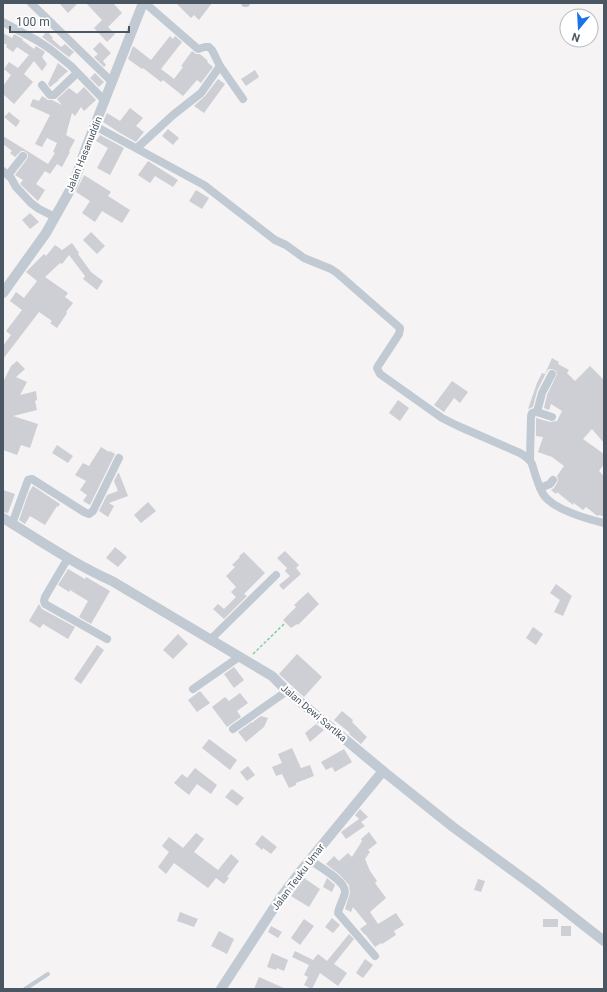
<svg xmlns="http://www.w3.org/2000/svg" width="607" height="992" viewBox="0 0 607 992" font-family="Roboto,sans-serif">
	<rect width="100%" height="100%" fill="#f5f3f3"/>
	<!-- building -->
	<g fill="#cdcfd5">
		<polygon points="59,3 78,3 68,13"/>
		<polygon points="86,3 113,3 122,13 108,27 115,34 107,42 94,28 102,20"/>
		<polygon points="176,3 212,3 199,20 194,15 191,18"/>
		<polygon points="47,31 53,38 52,39 61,47 65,44 74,52 69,57 70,58 53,45 42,37 43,36"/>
		<polygon points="3,33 12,38 14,34 23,39 22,40 34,49 36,46 45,52 42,57 47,64 42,71 34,61 24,74 33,82 14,104 3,94 3,86 11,75 4,69 9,62 18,68 29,55 17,47 13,52 6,47 7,45 3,43"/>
		<polygon points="170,36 173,39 175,36 182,42 161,69 174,79 183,67 181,66 192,51 196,54 200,54 208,61 207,62 213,67 201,83 197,80 183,96 163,80 161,82 143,68 142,69 128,59 133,46 151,60"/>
		<polygon points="100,42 111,53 103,61 106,65 104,67 94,57 98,54 93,49"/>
		<polygon points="58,63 68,71 58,80 59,80 50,87 48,84"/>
		<polygon points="255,70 259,77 246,86 241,79"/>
		<polygon points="95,73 104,82 99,87 90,78"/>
		<polygon points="218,79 225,84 204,113 194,106 205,96"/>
		<polygon points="84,87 96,100 84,111 81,107 75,116 72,113 66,135 75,140 69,151 70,152 62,167 57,164 50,174 45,171 36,184 45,190 38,201 20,184 23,180 15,175 27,159 28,156 28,154 24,151 21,151 15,157 10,153 12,151 3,144 3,136 48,164 55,153 53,152 57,143 47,138 42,147 35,144 50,115 30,106 33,99 39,101 42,96 48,100 52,100 62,105 57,99 69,88 77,94"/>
		<polygon points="130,108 143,118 136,126 144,132 136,142 120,133 103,122 107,113 120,121"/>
		<polygon points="9,112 20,121 16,127 4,117"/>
		<polygon points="168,129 179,138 173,145 162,136"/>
		<polygon points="100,135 124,148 110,175 97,168 108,148 96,141"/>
		<polygon points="148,161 178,180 173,187 155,176 150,183 138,175"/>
		<polygon points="84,175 111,192 108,196 130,210 122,223 102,211 95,222 82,213 90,201 76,192"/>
		<polygon points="196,190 209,198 202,209 189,201"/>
		<polygon points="30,213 39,222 30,229 22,220"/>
		<polygon points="91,232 105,246 97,254 83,240"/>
		<polygon points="72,243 79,253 78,254 91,272 103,281 97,290 83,279 85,276 69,255 62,264 60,263 45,277 68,293 65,297 73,303 66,312 67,313 57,328 50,323 52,321 39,312 3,359 3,346 11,335 6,331 22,310 10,301 16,292 24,298 37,281 26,272 44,254 46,256 55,245 62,250"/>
		<polygon points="552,358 559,362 558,364 569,370 567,373 575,381 590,366 604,380 604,443 592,429 583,439 604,454 604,464 599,471 604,476 604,517 599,515 598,516 596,515 586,507 583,510 574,503 573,505 557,492 556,494 551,490 554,488 557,483 558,480 557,476 564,466 552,457 538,452 543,437 536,436 536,418 550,422 557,421 562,411 551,404 549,410 544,408 547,395 557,374 556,371 552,369 549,369 547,371 537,391 533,407 528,409 537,383 542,373 545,374"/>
		<polygon points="17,361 25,369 16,377 27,382 20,395 36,391 37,400 35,401 37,410 13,416 38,424 30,448 21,445 17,455 3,450 3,382 11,366"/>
		<polygon points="452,381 468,392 460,403 454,398 444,412 434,405"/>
		<polygon points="398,400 409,408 400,421 389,413"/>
		<polygon points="57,445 73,456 68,463 52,453"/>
		<polygon points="101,447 109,452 110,451 115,454 90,505 83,501 87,495 80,490 86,481 75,475 83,463 89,466"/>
		<polygon points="118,473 119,473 128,496 109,503 114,506 108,517 99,511 107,495 118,491 114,481"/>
		<polygon points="33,486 60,504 58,507 57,506 45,525 30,516 25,524 19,520 29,492"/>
		<polygon points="3,490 15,494 8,513 3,512"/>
		<polygon points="148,502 156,511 141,523 134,515"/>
		<polygon points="115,547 127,557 118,567 106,558"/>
		<polygon points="285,551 299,565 296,568 301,574 283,590 279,585 290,576 285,571 287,568 277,558"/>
		<polygon points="244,552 265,573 244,594 247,596 224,619 213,609 218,604 224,609 236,597 231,592 236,587 226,576 235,567 232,565 240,557 239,556"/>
		<polygon points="68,569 85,579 86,577 110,591 91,624 79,617 88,601 70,590 69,592 58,585"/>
		<polygon points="556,584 572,596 570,600 563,616 554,612 560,600 550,593"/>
		<polygon points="308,592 319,604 298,625 297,624 291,628 283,620 296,607 294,605"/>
		<polygon points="39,604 42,609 75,627 68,639 43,624 40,628 29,621"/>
		<polygon points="533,627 543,634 536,645 526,638"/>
		<polygon points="178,634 188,644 173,659 163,650"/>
		<polygon points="97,645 104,650 81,684 74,679"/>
		<polygon points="297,654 322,677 304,697 279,674"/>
		<polygon points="234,667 244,680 234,688 224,674"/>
		<polygon points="200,691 210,703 197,712 188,700"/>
		<polygon points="240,693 248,703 237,711 241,717 227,727 212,707 225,697 229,701"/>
		<polygon points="342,711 353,720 352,722 367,737 361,744 349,734 350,733 334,720"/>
		<polygon points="261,716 268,718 264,727 246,742 238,732 252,722 253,723 254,721"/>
		<polygon points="316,724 324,730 310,742 305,733"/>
		<polygon points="209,739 237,760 230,770 202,748"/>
		<polygon points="292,748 301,768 310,765 314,776 296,783 296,785 289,788 282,774 276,776 272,767 282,763 278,754"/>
		<polygon points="344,749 352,762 335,772 332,767 326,770 321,762"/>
		<polygon points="248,766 255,775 247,781 240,772"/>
		<polygon points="195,768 217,785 211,794 197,784 189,795 174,783 182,774 187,778"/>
		<polygon points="232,789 244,798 237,806 225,797"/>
		<polygon points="360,809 368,817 361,822 365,826 346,839 341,832 359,819 355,815"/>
		<polygon points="369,832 377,843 368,850 370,852 365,859 370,871 377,881 375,883 386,898 370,912 378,924 396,913 404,925 394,931 396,935 382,944 381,943 375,947 365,934 364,934 360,929 367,924 353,907 351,912 345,909 350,893 349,885 340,875 326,864 334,856 339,861 348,853 352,857 362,841 361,839"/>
		<polygon points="196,833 204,839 194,852 218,870 231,854 239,861 227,877 229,878 224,884 216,878 208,888 174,863 166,874 158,867 169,852 162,846 169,837 183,848"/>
		<polygon points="262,835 277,847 271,854 263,848 262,850 255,844"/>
		<polygon points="304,878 320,889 309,907 291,896"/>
		<polygon points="327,878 335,885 332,892 323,887"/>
		<polygon points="478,879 485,881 481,892 474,890"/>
		<polygon points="180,912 198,919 194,927 177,921"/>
		<polygon points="332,918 340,925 333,933 325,927"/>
		<polygon points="304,919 314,926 300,945 291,938"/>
		<rect x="543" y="919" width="15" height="8"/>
		<polygon points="271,926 282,932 278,938 268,932"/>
		<rect x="561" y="926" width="10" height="10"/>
		<polygon points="219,931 234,939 227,954 211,946"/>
		<polygon points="349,934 354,939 334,964 347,973 338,986 320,973 312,989 304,985 308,977 304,975 309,965 292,957 295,951 313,960 318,954 327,961"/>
		<polygon points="272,953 288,960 284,971 277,968 276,970 267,967"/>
		<polygon points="365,959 373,965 363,978 356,973"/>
		<polygon points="259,977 286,989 254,989"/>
	</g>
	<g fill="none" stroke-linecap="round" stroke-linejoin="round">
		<!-- path -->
		<polyline stroke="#7ad0a6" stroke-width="1.5" stroke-dasharray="3 2" stroke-linecap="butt" points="253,654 284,624"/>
		<!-- service -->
		<polyline stroke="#c1cad2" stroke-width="4" points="25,989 48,974"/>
		<!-- minor -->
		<g stroke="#c1cad2" stroke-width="8">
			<polyline points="31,3 112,82"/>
			<polyline points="145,3 198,49 205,47 209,47 212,50 220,66 243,99"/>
			<polyline points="245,3 246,3"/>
			<polyline points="3,22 38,41 50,49 71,66 105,101"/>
			<polyline points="42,85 50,95 54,95 77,73"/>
			<path d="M 95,126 L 204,185 L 275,240 L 286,245 L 304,258 L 331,269 L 337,273 L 400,328 L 400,329 L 399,334 L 378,366 L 377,368 L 380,374 L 442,418 L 458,426 L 520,453 C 525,456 530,459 532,464 C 535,474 538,485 543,494 C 552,509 587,519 604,523"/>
			<polyline points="137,148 173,115 201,93 220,66"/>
			<polyline points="3,171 11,178 16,187 31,203 39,209 55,217"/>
			<polyline points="8,175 23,156"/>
			<polyline points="537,412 542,393 552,374"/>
			<polyline points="530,460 531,416 532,413 537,412 552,417"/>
			<polyline points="540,488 550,484 553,480"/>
			<polyline points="12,524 28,480 32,479 84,512 89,514 93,511 119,458"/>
			<polyline points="68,558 45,597 44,601 45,604 107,639"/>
			<polyline points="210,640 276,575"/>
			<polyline points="193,689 239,657"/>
			<polyline points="233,729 287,691"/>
			<path d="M 310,860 C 318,866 346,881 345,892 C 344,899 339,906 338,913 L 375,956"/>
		</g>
		<!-- tertiary -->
		<g stroke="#c1cad2" stroke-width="10">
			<polyline points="3,293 46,233 73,185 87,145 143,3"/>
			<path d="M 3,518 C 39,540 74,564 112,581 L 272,676 L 287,691 L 383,771 L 453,827 L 535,887 L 604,941"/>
			<polyline points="221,989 281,897 300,872 383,771"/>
		</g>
	</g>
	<g text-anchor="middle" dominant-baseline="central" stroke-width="4" stroke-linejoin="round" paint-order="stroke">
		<!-- street labels -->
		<g font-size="10" fill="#4a5661" stroke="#fff">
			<text transform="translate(84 154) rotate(-68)">Jalan Hasanuddin</text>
			<text transform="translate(314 713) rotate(40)">Jalan Dewi Sartika</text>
			<text transform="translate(298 877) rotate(-53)">Jalan Teuku Umar</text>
		</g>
	</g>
	<!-- border -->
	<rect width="607" height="992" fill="none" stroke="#4a5661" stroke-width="8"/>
	<!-- north arrow -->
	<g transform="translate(579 28) rotate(198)"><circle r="19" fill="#ffffff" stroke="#b7bbc0"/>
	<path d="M0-3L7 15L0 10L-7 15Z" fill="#1a73e8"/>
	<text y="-6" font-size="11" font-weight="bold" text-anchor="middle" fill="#4a5661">N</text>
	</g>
	<!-- scale -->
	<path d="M10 26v6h119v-6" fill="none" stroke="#4a5661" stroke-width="2"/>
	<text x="16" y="26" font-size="12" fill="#4a5661" stroke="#ffffff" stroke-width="3" paint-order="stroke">100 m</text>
</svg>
